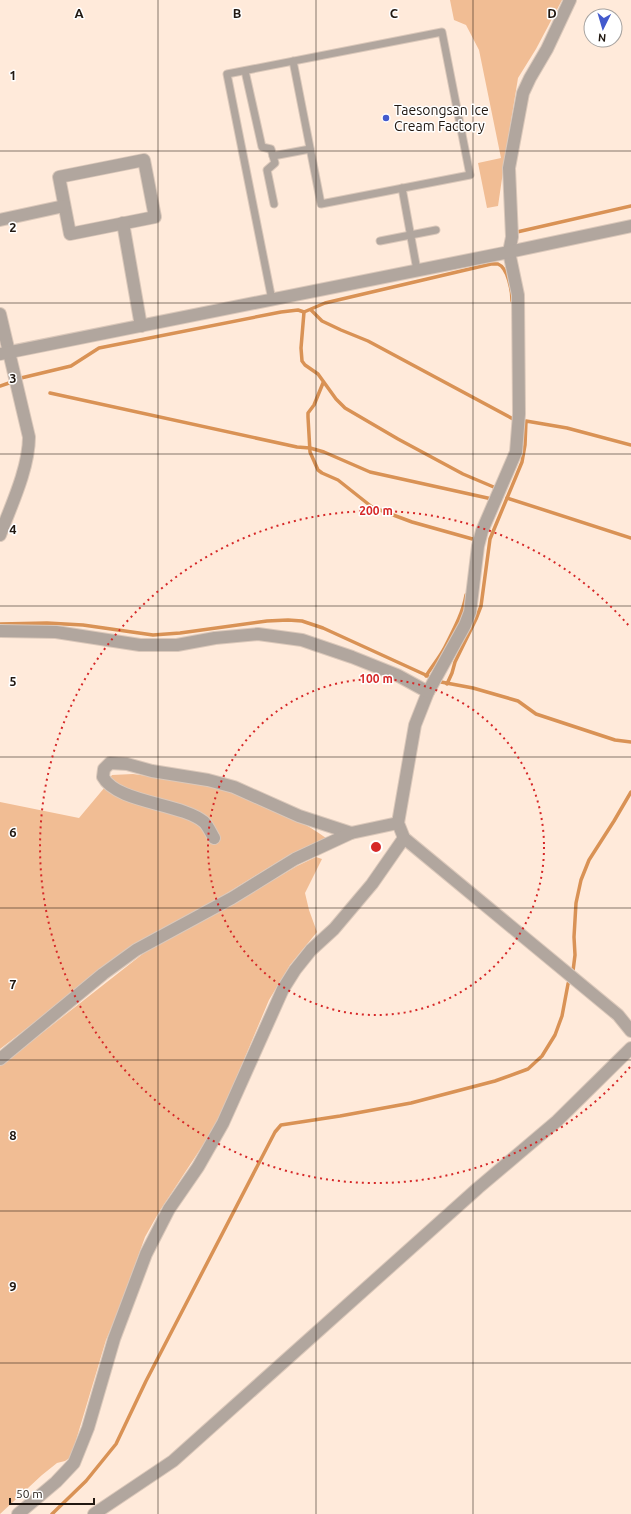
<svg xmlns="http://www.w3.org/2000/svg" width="631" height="1514" viewBox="0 0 631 1514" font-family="Ubuntu,sans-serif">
	<rect width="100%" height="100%" fill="#ffeada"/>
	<!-- green -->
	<g fill="#f1bd94">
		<polygon points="450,0 562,0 536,49 518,78 505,158 498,206 487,208 478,163 501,158 479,50 466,25 454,20"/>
		<path d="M 133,774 C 157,778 182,779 206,784 C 241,791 298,817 326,838 L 289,855 L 224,895 L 128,950 L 0,1049 L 0,802 L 79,818 L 105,787 L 165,809 L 215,832 L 118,786 L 109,779 L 112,775 Z"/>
		<polygon points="316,857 322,859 305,893 309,910 317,932 290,965 269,1000 219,1119 203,1145 159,1212 145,1237 118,1312 106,1340 71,1457 65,1461 57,1463 42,1475 0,1514 0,1066 149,949 215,914 297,866"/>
	</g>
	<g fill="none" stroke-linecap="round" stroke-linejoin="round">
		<!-- stream -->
		<g stroke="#d99255" stroke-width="3.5">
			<polyline points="517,232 631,206"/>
			<polyline points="311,310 322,321 341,330 368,341 515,420"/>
			<polyline points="304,312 301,348 302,361 305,365 318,374 336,399 345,408 398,439 463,474 496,488"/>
			<path d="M 21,378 L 71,366 L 99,348 L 281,312 L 298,310 L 304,312 L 325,303 L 491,264 C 494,264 496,264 498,264 C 508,268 512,291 512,301"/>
			<polyline points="323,383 314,405 308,413 308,417 310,452 318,470 322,473 338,480 372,507 412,522 476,540"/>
			<polyline points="0,386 9,383"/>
			<polyline points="50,393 297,447 310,448 324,452 370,472 492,499"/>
			<polyline points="507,498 631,538"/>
			<polyline points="0,624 47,623 83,625 153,635 180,633 267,621 288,620 302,621 323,628 441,682 473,688 518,701 536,714 615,740 631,742"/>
			<path d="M 426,676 C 432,666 440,657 445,647 C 453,631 463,613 466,595"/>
			<polyline points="447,684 452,673 455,662 476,619 481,606 490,539 522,462 525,445 526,421 567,428 631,445"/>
			<polyline points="52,1514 86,1481 116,1444 146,1381 275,1132 281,1125 340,1116 411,1103 495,1081 528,1069 542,1056 555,1035 562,1016 568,984 573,971 575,955 574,937 576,903 581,880 589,860 614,821 631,792"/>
		</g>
		<defs>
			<g id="service">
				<polyline points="245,71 262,147 271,149 275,163 267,170 274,204"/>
				<polyline points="273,156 310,149"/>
				<polyline points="402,188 417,270"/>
				<polyline points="380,241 436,230"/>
				<polyline points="272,300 227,74 442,32 470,175 321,204 293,61"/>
			</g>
			<g id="minor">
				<polyline points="570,0 547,49 530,78 523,93 509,168 512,237 509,252 518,295 519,414 516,452 482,531 478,546 470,612 465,625 428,692 415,725 398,823 404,838 618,1015 631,1031"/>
				<polygon points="144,160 155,217 70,234 59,177"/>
				<polyline points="0,220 64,206"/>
				<polyline points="123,223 141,326"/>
				<path d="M 0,314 L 29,437 C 29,468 11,506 0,535"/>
				<polyline points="0,631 56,632 140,645 177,645 215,638 258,634 302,640 352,657 397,675 428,692"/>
				<path d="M 214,838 C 211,833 208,826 204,822 C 181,803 117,803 103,777 L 104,769 L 110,763 L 127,764 L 152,771 L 208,780 L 234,787 L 299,816 L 351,833"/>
				<polyline points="0,1059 103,974 136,950 232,898 295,859 351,833 398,823"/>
				<polyline points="18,1514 56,1482 74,1463 88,1428 114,1339 146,1254 169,1209 198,1167 223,1123 283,989 295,970 311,950 334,929 372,884 404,838"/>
				<polyline points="94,1514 173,1461 478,1188 557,1121 631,1048"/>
			</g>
			<polyline id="tertiary" points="0,354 509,252 631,226"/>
		</defs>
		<!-- service casing -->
		<use href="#service" stroke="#dbc8ba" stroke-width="9"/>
		<!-- minor casing -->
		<use href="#minor" stroke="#dbc8ba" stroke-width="14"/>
		<!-- tertiary casing -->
		<use href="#tertiary" stroke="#dbc8ba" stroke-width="14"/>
		<!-- service -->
		<use href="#service" stroke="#b1a69e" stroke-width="7"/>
		<!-- minor -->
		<use href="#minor" stroke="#b1a69e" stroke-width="12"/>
		<!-- tertiary -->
		<use href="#tertiary" stroke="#b1a69e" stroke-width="12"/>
	</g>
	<!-- grid -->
	<path fill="none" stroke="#211811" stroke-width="1" stroke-opacity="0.55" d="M 158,0 L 158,1514M 316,0 L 316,1514M 473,0 L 473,1514M 0,151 L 631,151M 0,303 L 631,303M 0,454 L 631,454M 0,606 L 631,606M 0,757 L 631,757M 0,908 L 631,908M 0,1060 L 631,1060M 0,1211 L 631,1211M 0,1363 L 631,1363"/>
	<!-- distance rings -->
	<g fill="none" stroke="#d62828" stroke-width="2" stroke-dasharray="2 4">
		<circle cx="376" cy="847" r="168"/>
		<path d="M630 1067A336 336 0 1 1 630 627"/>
	</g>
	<!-- markers -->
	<circle fill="#435acd" stroke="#fff" stroke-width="1.5" cx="386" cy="118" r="4"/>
	<g text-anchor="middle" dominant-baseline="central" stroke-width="3" stroke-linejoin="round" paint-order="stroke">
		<!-- poi labels -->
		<g font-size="14" fill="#211811" stroke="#fff" text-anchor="start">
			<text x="394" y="110">Taesongsan Ice<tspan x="394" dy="16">Cream Factory</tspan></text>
		</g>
	</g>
	<g font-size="13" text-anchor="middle" font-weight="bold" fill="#211811" stroke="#fff" stroke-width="3" stroke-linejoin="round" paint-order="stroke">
		<text x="79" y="18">A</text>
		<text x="237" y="18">B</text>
		<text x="394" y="18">C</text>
		<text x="552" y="18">D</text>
		<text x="13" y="80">1</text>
		<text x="13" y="232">2</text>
		<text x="13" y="383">3</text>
		<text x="13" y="534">4</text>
		<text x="13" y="686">5</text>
		<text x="13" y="837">6</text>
		<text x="13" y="989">7</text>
		<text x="13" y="1140">8</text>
		<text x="13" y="1291">9</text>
	</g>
	<circle cx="376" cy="847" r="6" fill="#d62828" stroke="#fff" stroke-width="2"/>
	<g font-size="12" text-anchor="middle" font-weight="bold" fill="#d62828" stroke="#fff" stroke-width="3" stroke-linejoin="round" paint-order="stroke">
		<text x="376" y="515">200 m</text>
		<text x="376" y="683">100 m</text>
	</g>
	<!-- north arrow -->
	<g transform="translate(603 28) rotate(185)"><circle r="19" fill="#ffffff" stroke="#a6a3a0"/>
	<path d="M0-3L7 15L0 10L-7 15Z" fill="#435acd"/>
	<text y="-6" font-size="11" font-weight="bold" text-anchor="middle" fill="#211811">N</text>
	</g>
	<!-- scale -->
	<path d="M10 1498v6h84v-6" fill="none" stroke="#211811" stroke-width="2"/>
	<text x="16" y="1498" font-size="12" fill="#211811" stroke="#ffffff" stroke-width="3" paint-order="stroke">50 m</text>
</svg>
